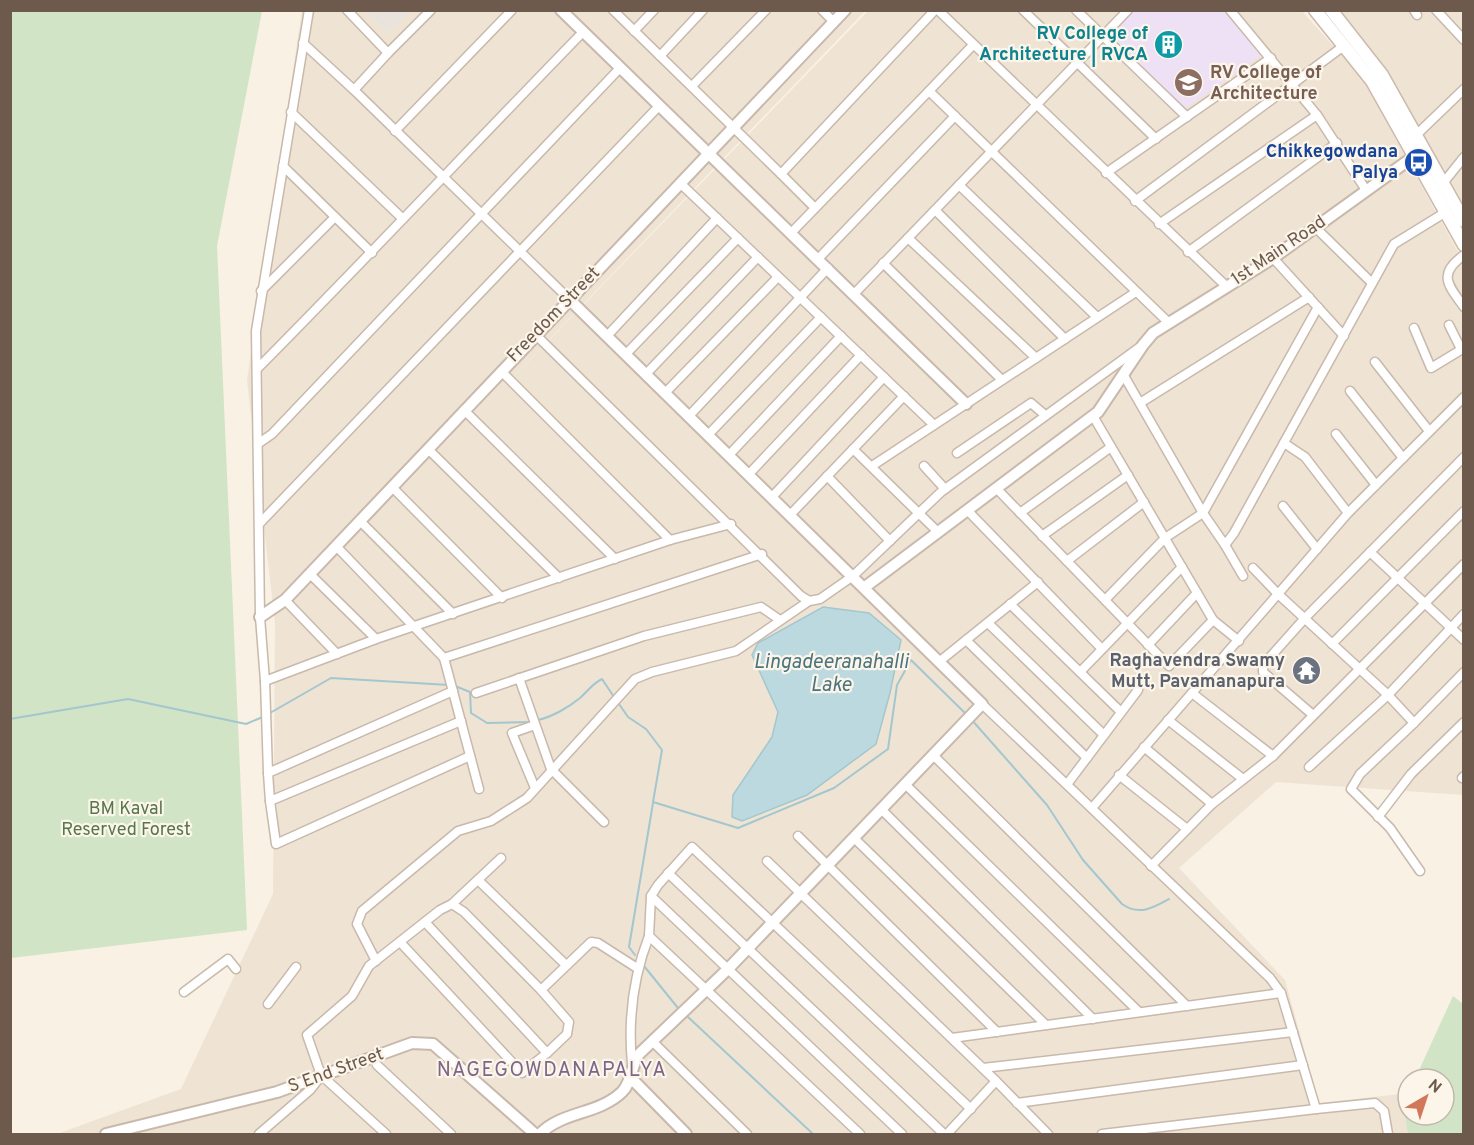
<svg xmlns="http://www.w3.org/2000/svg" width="1474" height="1145" viewBox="0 0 1474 1145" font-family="Overpass,sans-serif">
	<rect width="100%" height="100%" fill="#f8f1e4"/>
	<!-- residential -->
	<g fill="#efe3d4">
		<polygon points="411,10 865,11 470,422 868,11 1302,11 1362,78 1463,261 1463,795 1276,782 1179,868 1285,980 1319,1103 1401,1094 1408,1134 57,1134 181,1089 273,894 275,623 247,380 302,11 365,11 388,32"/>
		<polygon points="1339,11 1463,11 1463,213"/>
	</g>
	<!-- industrial -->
	<polygon fill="#e9e3de" points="365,11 411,11 388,32"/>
	<!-- education -->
	<polygon fill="#eee1f5" points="1133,11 1224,11 1262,55 1183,110 1109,36"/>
	<!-- green -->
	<g fill="#d1e4c5">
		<polygon points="10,11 262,11 217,246 247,930 11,958"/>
		<polygon points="1453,996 1463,1004 1463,1134 1408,1134 1401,1094 1408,1094 1408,1115 1444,1115 1444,1079 1415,1079"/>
	</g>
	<!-- water -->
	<polygon fill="#bcd9df" stroke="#a3c7cf" stroke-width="1.5" points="823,607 869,613 901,640 890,693 876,744 807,795 742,821 732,817 733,795 772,737 778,712 752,655 758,643"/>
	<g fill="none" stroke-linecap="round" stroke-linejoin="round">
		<!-- stream -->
		<g stroke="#a3c7cf" stroke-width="2">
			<polyline points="455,686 470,692 471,713 487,723 532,722"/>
			<polyline points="617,701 628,717 646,729 662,750 653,802 738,828 834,788 888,749 897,685 911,660 967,715"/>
			<polyline points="270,713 331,678 449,685"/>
			<polyline points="10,719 128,699 246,724 265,716"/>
			<path d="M 971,719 L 1047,805 L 1083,860 L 1122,904 C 1139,916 1153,908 1169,899"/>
			<path d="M 538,720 C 552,717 569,707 580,698 C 588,691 592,684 602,679 L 614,697"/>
			<polyline points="635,955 629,947 653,803"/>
			<polyline points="644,966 678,1008"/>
			<polyline points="688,1017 813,1134"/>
		</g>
		<defs>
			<g id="minor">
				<polyline points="309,10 256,331 260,617 265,681 376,639"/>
				<polyline points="347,10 388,53 431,10"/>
				<polyline points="613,10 781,174 935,10"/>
				<polyline points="822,10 834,22"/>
				<polyline points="938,10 1226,286"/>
				<polyline points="1023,10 1156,139"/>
				<polyline points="1076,10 1187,117"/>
				<polyline points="1230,10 1317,115 1366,190"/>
				<polyline points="1414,10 1417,15"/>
				<polyline points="1436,10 1464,40"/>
				<polyline points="634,31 654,10"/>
				<polyline points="303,43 354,90"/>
				<polyline points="388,53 354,90 569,299"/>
				<polyline points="660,56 703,10"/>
				<polyline points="692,86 766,10"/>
				<polyline points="929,91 973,45"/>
				<polyline points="291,112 403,219"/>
				<polyline points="395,131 512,10"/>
				<polyline points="1412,139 1464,89"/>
				<polyline points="283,166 372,253"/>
				<polyline points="1106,173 1271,58"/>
				<polyline points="781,174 815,208"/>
				<polyline points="1444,182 1464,157"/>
				<polyline points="680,183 934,425"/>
				<polyline points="959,185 1097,317"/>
				<polyline points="1135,201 1345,45"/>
				<polyline points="935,210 1065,339"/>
				<polyline points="1159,224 1317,115"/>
				<polyline points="1316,228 1372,283"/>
				<polyline points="791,233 929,91 1168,322"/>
				<polyline points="908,238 1036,358"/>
				<polyline points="1188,252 1337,143"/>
				<path d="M 1464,255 C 1437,274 1448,285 1464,307"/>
				<polyline points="1273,258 1344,336"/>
				<polyline points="818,259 955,116"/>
				<polyline points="883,263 1002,380"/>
				<polyline points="261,291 335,217"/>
				<polyline points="854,294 1128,10"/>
				<polyline points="1449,325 1461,349"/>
				<polyline points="1414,328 1431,368 1464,348"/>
				<polyline points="536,335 801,596 809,601 820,599 853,576 941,492 1140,347"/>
				<polyline points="607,336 717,218"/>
				<polyline points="626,354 738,238"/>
				<polyline points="1375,362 1429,431"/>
				<path d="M 258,368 C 368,257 474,144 583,32"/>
				<polyline points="501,371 670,540 731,524"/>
				<polyline points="646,374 758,257"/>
				<polyline points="1123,374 1203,513 1225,545 1234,533 1394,244 1446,212"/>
				<polyline points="1350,391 1403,458"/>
				<polyline points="665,393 778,277"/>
				<polyline points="1140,403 1309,297"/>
				<polyline points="464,410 615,559"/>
				<polyline points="689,416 828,268"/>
				<polyline points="1093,416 1213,620 1239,641"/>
				<polyline points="1336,434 1376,485"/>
				<polyline points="708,435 821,317"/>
				<polyline points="259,443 272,434 620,68"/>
				<polyline points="1284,443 1305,457 1348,513 1464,397"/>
				<polyline points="428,449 559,578"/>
				<polyline points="853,449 938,532"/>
				<polyline points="957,453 1031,403 1045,415"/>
				<polyline points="729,455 841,336"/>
				<polyline points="872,466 1136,292"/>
				<polyline points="924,466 945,489"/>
				<polyline points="749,474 861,355"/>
				<polyline points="827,476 890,541"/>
				<polyline points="392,487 502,598"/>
				<polyline points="996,488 1169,666 1213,620"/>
				<polyline points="772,497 884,377"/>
				<polyline points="1283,506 1317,549"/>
				<polyline points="967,510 1102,649"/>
				<polyline points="1020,513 1111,447"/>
				<polyline points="790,515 904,396"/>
				<polyline points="360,521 453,614"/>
				<polyline points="260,523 659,106"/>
				<polyline points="1042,536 1128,475"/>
				<polyline points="1225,545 1243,576"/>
				<polyline points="336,546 444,658 762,554"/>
				<polyline points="1370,552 1464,640"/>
				<polyline points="1067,561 1144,502"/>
				<polyline points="1253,568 1278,594 1348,513"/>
				<polyline points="310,574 376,639 670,540"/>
				<polyline points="285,600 337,654"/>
				<polyline points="1105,600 1165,538 1203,513 1318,307"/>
				<polyline points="1010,604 1121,712"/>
				<polyline points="988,623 1104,735"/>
				<polyline points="966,640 1087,758"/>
				<polyline points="1332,644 1464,511"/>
				<polyline points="1148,645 1197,593"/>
				<polyline points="444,658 479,789"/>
				<polyline points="940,661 1038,582"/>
				<polyline points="1080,672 1182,567"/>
				<polyline points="519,678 551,769 604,822"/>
				<polyline points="265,681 268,773 453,691"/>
				<polyline points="476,693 644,636 761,607 780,620"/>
				<polyline points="1192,693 1273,756"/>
				<polyline points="982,704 1270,978 1281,993 1316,1109 1375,1103 1384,1111 1388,1134"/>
				<polyline points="1313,715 1263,672 1263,665 1305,618 1464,457"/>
				<polyline points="1168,720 1243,779"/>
				<polyline points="1144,747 1212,804"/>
				<polyline points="933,755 1187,1006"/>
				<polyline points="1309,767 1388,695 1464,614"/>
				<polyline points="268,773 270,801 461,721"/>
				<polyline points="1119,775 1187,829"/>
				<polyline points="1462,778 1464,776"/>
				<polyline points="1068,783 1138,690"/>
				<polyline points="905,784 1139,1012"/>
				<polyline points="535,788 512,733 535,725"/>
				<polyline points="270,801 276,844 470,756"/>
				<polyline points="1092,808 1278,594 1388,695 1414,723"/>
				<polyline points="881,809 1093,1019"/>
				<polyline points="1378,817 1411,774 1464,722"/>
				<polyline points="798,836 997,1032"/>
				<polyline points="854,838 1046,1025"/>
				<polyline points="767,861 996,1081 1048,1134"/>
				<polyline points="1151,866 1212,804 1273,756 1464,564"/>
				<polyline points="1420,871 1390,828 1351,789 1360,774 1414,723 1464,672"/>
				<polyline points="668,873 944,1134"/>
				<polyline points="478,880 566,965"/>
				<polyline points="651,896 902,1134"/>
				<polyline points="452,904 501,858"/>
				<polyline points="425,922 547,1053 567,1034 569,1022 541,990"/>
				<polyline points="400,942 522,1073 547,1053"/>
				<polyline points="376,961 357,924 362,911 458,831 491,821 527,798 635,679 652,672 736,651 809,601"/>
				<polyline points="184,992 228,959 236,969"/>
				<polyline points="268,1004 296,967"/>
				<polyline points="952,1038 1281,993"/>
				<polyline points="653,1042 747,1134"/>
				<path d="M 632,1064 C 628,1021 633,977 649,936"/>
				<polyline points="377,1065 451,1134"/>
				<polyline points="983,1068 1293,1032"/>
				<polyline points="1017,1103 1303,1065"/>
				<polyline points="259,1134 310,1090 321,1076"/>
				<polyline points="386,1134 321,1075 307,1035 352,996 369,966 440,910 452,904 464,912 541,990 591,942 598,943 637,968"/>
				<polyline points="860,1134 649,936 651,896 658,885 692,847 971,1109"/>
				<polyline points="947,1134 996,1081"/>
				<polyline points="1102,1134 1316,1109"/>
			</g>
			<g id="tertiary">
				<polyline points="561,10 966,404"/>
				<polyline points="865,587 1098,412 1143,345 1153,333 1273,258 1420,152"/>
				<polyline points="260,617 285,600 845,10"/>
				<polyline points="630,1077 686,1134"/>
				<polyline points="106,1134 277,1092 412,1043 433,1044 535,1134"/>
				<path d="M 540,1134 C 562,1111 598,1115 622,1092 C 632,1082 631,1066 639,1054 L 728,969 L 982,704 L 569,299"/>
			</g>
			<g id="secondary">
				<polyline points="1315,10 1372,81 1464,245"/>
				<polyline points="1331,10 1382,75 1464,221"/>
			</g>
		</defs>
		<!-- minor casing -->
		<use href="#minor" stroke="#c8b9ac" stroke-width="11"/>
		<!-- tertiary casing -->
		<use href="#tertiary" stroke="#c8b9ac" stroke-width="14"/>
		<!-- secondary casing -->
		<use href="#secondary" stroke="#cbbaab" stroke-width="15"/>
		<!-- minor -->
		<use href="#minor" stroke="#fff" stroke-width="8"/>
		<!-- tertiary -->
		<use href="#tertiary" stroke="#fff" stroke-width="10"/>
		<!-- secondary -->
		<use href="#secondary" stroke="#fff" stroke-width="12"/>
	</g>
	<!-- icons -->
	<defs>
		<symbol id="building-disc" viewBox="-11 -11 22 22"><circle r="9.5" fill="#0f9aa8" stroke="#fcf5ea"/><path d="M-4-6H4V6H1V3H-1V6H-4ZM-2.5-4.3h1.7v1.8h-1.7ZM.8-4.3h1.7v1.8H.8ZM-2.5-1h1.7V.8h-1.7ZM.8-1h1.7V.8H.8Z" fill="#fff"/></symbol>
		<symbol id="university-disc" viewBox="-11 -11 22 22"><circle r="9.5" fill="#8d6e63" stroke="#fcf5ea"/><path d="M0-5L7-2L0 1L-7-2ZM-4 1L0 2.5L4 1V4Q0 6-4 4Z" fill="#fff"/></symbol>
		<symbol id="bus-disc" viewBox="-11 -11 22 22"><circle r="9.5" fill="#1a4fb4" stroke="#fcf5ea"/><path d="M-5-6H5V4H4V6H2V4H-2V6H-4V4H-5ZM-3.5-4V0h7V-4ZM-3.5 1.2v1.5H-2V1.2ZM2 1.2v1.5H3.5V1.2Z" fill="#fff"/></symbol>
		<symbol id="temple-disc" viewBox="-11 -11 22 22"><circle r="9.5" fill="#6b7280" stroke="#fcf5ea"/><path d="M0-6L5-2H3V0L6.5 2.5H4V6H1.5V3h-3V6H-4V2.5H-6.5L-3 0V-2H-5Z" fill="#fff"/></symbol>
	</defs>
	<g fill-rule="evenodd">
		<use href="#building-disc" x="1152" y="28" width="33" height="33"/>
		<use href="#university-disc" x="1172" y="66" width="33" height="33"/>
		<use href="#bus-disc" x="1402" y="146" width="33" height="33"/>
		<use href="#temple-disc" x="1290" y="654" width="33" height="33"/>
	</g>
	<g text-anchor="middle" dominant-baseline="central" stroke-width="4.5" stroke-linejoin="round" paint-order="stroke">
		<!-- culture labels -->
		<g font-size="18" font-weight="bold" fill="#0d838f" stroke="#fcf5ea" text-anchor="end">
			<text x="1148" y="34">RV College of<tspan x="1148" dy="21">Architecture | RVCA</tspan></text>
		</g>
		<!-- education labels -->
		<g font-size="18" font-weight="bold" fill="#785e54" stroke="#fcf5ea" text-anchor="start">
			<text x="1210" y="73">RV College of<tspan x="1210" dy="21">Architecture</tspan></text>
		</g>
		<!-- transit labels -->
		<g font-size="18" font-weight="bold" fill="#164399" stroke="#fcf5ea" text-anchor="end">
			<text x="1398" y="152">Chikkegowdana<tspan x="1398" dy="21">Palya</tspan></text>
		</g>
		<!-- street labels -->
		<g font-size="18" fill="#6d5a4d" stroke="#fcf5ea">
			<text transform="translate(1279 251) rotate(-34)">1st Main Road</text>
			<text transform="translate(554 315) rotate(-46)">Freedom Street</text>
			<text transform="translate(336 1071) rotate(-20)">S End Street</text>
		</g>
		<!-- worship labels -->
		<g font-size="18" font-weight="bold" fill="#5b616d" stroke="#fcf5ea" text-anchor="end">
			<text x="1285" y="661">Raghavendra Swamy<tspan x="1285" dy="21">Mutt, Pavamanapura</tspan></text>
		</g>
		<!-- park labels -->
		<g font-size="18" fill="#56774a" stroke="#fcf5ea">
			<text x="126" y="809">BM Kaval<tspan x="126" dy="21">Reserved Forest</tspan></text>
		</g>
		<!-- water labels -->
		<g font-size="20" font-style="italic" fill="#4b747e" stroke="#fcf5ea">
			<text x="831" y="663">Lingadeeranahalli<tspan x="831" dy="23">Lake</tspan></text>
		</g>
		<!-- neighbourhood labels -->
		<g font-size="20" letter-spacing="1.5" fill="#7e668a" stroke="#fcf5ea">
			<text x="552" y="1071">NAGEGOWDANAPALYA</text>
		</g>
	</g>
	<!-- border -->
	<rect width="1474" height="1145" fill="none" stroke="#6d5a4d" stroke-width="24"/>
	<!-- north arrow -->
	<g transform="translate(1426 1097) rotate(39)"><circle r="28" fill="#fcf5ea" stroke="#c3b7ab" stroke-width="1.5"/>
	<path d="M0-4.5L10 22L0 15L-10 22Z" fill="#d2785a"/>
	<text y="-9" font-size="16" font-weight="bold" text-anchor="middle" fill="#6d5a4d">N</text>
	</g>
</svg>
